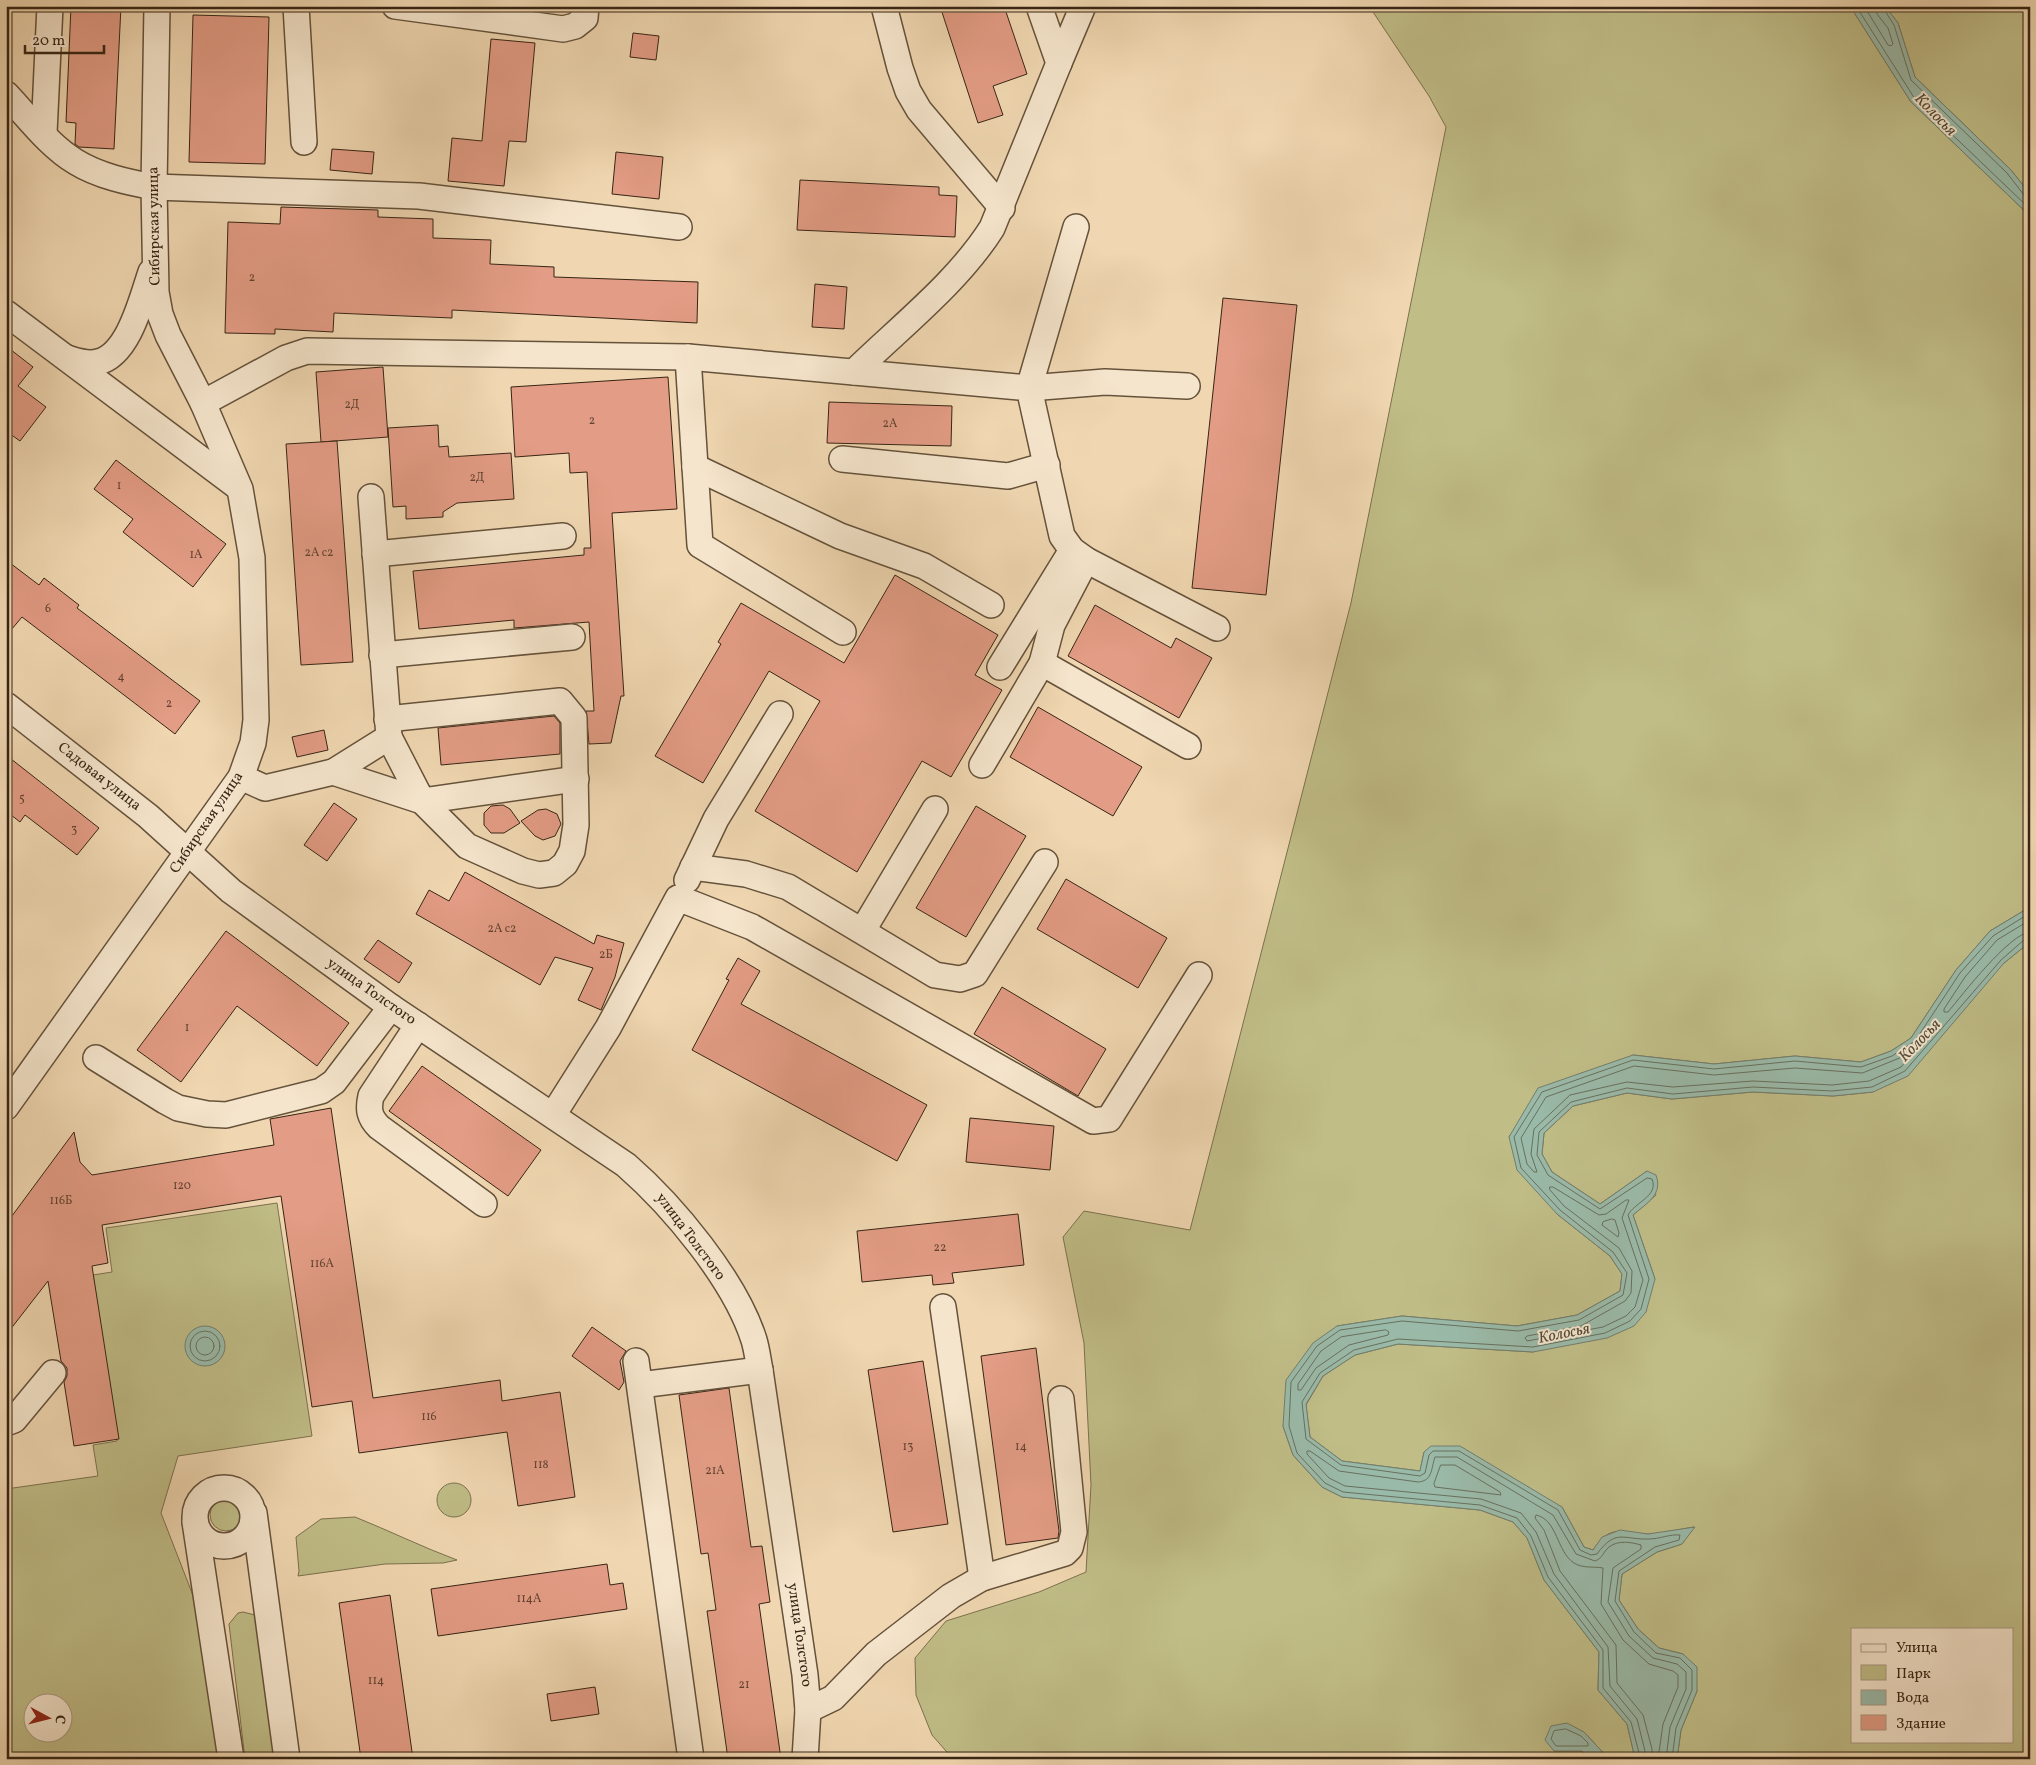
<svg xmlns="http://www.w3.org/2000/svg" width="2036" height="1765" viewBox="0 0 2036 1765" font-family="Vollkorn,serif">
	<rect width="100%" height="100%" fill="#f0d7b1"/>
	<filter id="stains"><feTurbulence type="fractalNoise" baseFrequency=".004" numOctaves="4"/><feColorMatrix values="0 0 0 0 .2 0 0 0 0 .09 0 0 0 0 .02 0 0 0 .5 -.17"/></filter>
	<radialGradient id="worn" r=".72"><stop offset=".6" stop-color="#630" stop-opacity="0"/><stop offset="1" stop-color="#630" stop-opacity=".3"/></radialGradient>
	<!-- green -->
	<g fill="#c0bd87" stroke="#7c714e" fill-rule="evenodd">
		<polygon points="1369,6 1850,6 1911,102 2030,216 2030,907 1990,931 1956,970 1911,1038 1891,1051 1861,1062 1795,1056 1714,1064 1633,1055 1509,1136 1557,1214 1610,1256 1622,1274 1620,1291 1577,1315 1517,1326 1402,1316 1337,1326 1283,1426 1293,1455 1322,1487 1342,1497 1480,1510 1513,1522 1527,1538 1544,1580 1599,1652 1598,1690 1627,1724 1634,1754 1623,1759 1609,1759 1584,1732 1554,1751 1582,1751 1588,1759 953,1759 932,1735 916,1695 915,1658 946,1621 1039,1592 1086,1572 1091,1485 1084,1343 1063,1237 1084,1211 1190,1230 1351,603 1446,127 1429,96"/>
		<polygon points="1885,6 2030,6 2030,194 2011,170 1915,77 1898,23"/>
		<path d="M 2030,942 L 2030,1759 L 1677,1759 L 1681,1730 L 1697,1691 L 1683,1654 L 1659,1648 L 1638,1629 L 1619,1600 L 1622,1574 L 1657,1552 L 1682,1544 L 1694,1527 C 1679,1529 1663,1534 1648,1534 C 1620,1534 1612,1522 1593,1550 L 1584,1547 L 1562,1507 L 1424,1452 L 1420,1471 L 1342,1461 L 1310,1437 L 1306,1405 L 1323,1376 L 1355,1355 L 1398,1344 L 1533,1352 L 1655,1279 L 1633,1215 L 1656,1195 L 1647,1171 L 1600,1204 L 1552,1172 L 1542,1154 L 1544,1133 L 1573,1106 L 1627,1093 L 1672,1099 L 1753,1092 L 1833,1096 L 1873,1092 L 2004,963 ZM 1852,1629 L 2012,1629 L 2012,1741 L 1852,1741 Z"/>
		<path d="M 277,1203 L 312,1436 L 178,1456 L 161,1513 L 199,1611 L 221,1759 L 6,1759 L 6,1489 L 98,1476 L 93,1445 L 117,1441 L 93,1275 L 112,1272 L 106,1228 ZM 32,1702 L 62,1702 L 62,1732 L 32,1732 Z"/>
		<circle cx="454" cy="1500" r="17"/>
		<circle cx="226" cy="1515" r="16"/>
		<path d="M 355,1517 C 390,1531 422,1547 457,1560 L 443,1563 L 385,1564 L 298,1576 L 299,1571 L 296,1537 L 321,1519 Z"/>
		<polygon points="243,1612 255,1615 281,1759 245,1759 229,1624 238,1613"/>
	</g>
	<!-- water -->
	<g fill="#9abaa9" stroke="#727e6d">
		<polygon points="1850,6 1885,6 1898,23 1915,77 2011,170 2030,194 2030,216 1911,102"/>
		<path d="M 2030,907 L 2030,942 L 2004,963 L 1908,1076 L 1873,1092 L 1833,1096 L 1753,1092 L 1672,1099 L 1627,1093 L 1573,1106 L 1544,1133 L 1542,1154 L 1552,1172 L 1600,1204 L 1647,1171 L 1656,1175 C 1663,1195 1647,1203 1633,1215 L 1655,1279 L 1646,1312 L 1634,1326 L 1607,1338 L 1533,1352 L 1398,1344 L 1355,1355 L 1323,1376 L 1306,1404 L 1310,1437 L 1342,1461 L 1420,1471 L 1424,1452 L 1431,1446 L 1460,1446 L 1562,1507 L 1584,1547 L 1593,1550 L 1602,1537 L 1620,1530 L 1648,1534 L 1695,1527 L 1682,1544 L 1657,1552 L 1622,1574 L 1619,1600 L 1638,1629 L 1659,1648 L 1683,1654 L 1697,1667 L 1697,1691 L 1681,1730 L 1677,1759 L 1623,1759 L 1634,1754 L 1627,1724 L 1598,1690 L 1599,1652 L 1544,1580 L 1527,1538 L 1513,1522 L 1480,1510 L 1342,1497 L 1322,1487 L 1293,1455 L 1283,1426 L 1286,1380 L 1313,1343 L 1337,1326 L 1402,1316 L 1517,1326 L 1577,1315 L 1620,1291 L 1622,1274 L 1610,1256 L 1557,1214 L 1517,1170 L 1509,1137 L 1538,1088 L 1633,1055 L 1714,1064 L 1795,1056 L 1861,1062 L 1891,1051 L 1911,1038 L 1956,970 L 1990,931 Z"/>
		<circle cx="205" cy="1346" r="20"/>
		<polygon points="1567,1723 1584,1732 1609,1759 1588,1759 1582,1751 1554,1751 1545,1740 1551,1726"/>
	</g>
	<g fill="none" stroke-linecap="round" stroke-linejoin="round">
		<!-- shore -->
		<g stroke="#68705e" stroke-width="1">
			<polyline points="1856,6 1915,99 2030,209"/>
			<polyline points="1864,6 1888,45 1891,46 1893,44 1888,28 1877,14 1875,6"/>
			<polyline points="1882,6 1894,25 1911,80 2007,173 2024,195 2030,197"/>
			<path d="M 2030,920 L 1997,940 L 1965,977 L 1944,1009 L 1944,1012 L 1948,1012 C 1962,995 2010,933 2030,932"/>
			<polygon points="1903,1057 1907,1060 1901,1067 1869,1081 1832,1085 1753,1081 1673,1087 1627,1082 1570,1095 1534,1129 1531,1154 1537,1172 1534,1172 1527,1164 1521,1138 1546,1097 1634,1066 1714,1075 1795,1068 1862,1073"/>
			<polygon points="1550,1187 1553,1187 1599,1215 1606,1214 1626,1200 1629,1200 1622,1218 1643,1280 1635,1307 1626,1316 1603,1327 1527,1341 1525,1338 1527,1336 1581,1326 1625,1301 1631,1293 1632,1271 1619,1248 1564,1206 1550,1190"/>
			<polygon points="1612,1219 1615,1220 1619,1233 1618,1237 1602,1225 1603,1222"/>
			<polygon points="1386,1330 1389,1332 1388,1335 1349,1345 1316,1368 1301,1390 1298,1390 1298,1384 1321,1351 1341,1337"/>
			<circle cx="205" cy="1346" r="15"/>
			<circle cx="205" cy="1346" r="9"/>
			<polygon points="1441,1465 1455,1465 1500,1492 1501,1495 1435,1487 1434,1484"/>
			<polygon points="1566,1729 1581,1736 1588,1743 1588,1746 1556,1746 1551,1739 1554,1731"/>
			<polyline points="1635,1759 1639,1753 1631,1722 1603,1688 1603,1650 1548,1577 1531,1536 1517,1518 1480,1505 1343,1492 1325,1483 1297,1453 1289,1426 1291,1382 1317,1346 1340,1330 1402,1321 1518,1331 1579,1320 1623,1295 1627,1273 1613,1252 1560,1210 1521,1168 1514,1137 1542,1092 1633,1060 1714,1069 1795,1061 1861,1067 1892,1056 1915,1041 1960,973 1993,936 2030,913"/>
			<path d="M 1644,1759 L 1645,1751 L 1637,1719 L 1610,1686 L 1608,1647 L 1554,1574 L 1536,1532 L 1521,1513 L 1481,1499 L 1345,1486 L 1329,1478 L 1307,1454 L 1307,1451 L 1310,1451 L 1339,1471 L 1418,1482 C 1433,1481 1431,1468 1435,1457 L 1457,1457 L 1553,1515 L 1576,1554 L 1595,1561 C 1603,1558 1603,1552 1609,1547 C 1618,1540 1631,1542 1641,1545 L 1641,1549 L 1613,1568 L 1608,1602 L 1629,1636 L 1653,1658 L 1677,1664 L 1686,1672 L 1686,1689 L 1670,1727 L 1666,1759"/>
			<path d="M 1652,1759 L 1652,1749 L 1643,1715 L 1617,1683 L 1616,1645 L 1560,1571 L 1544,1530 L 1535,1518 L 1536,1515 C 1558,1520 1556,1551 1574,1563 C 1584,1569 1593,1566 1603,1568 L 1601,1604 L 1623,1640 L 1649,1664 L 1673,1671 L 1678,1675 L 1678,1687 L 1663,1724 L 1658,1759"/>
			<path d="M 1672,1759 L 1676,1728 L 1692,1690 L 1692,1670 L 1680,1658 L 1656,1653 L 1634,1632 L 1615,1601 L 1619,1571 L 1655,1547 L 1679,1540 L 1680,1535 C 1670,1534 1659,1539 1649,1539 C 1623,1540 1616,1528 1597,1554 L 1591,1555 L 1580,1550 L 1558,1510 L 1459,1451 L 1433,1451 L 1429,1455 L 1425,1473 L 1420,1476 L 1341,1465 L 1306,1439 L 1302,1402 L 1320,1373 L 1354,1350 L 1398,1339 L 1533,1347 L 1605,1333 L 1630,1321 L 1641,1309 L 1649,1279 L 1628,1215 C 1635,1202 1659,1196 1652,1179 L 1647,1178 L 1600,1209 L 1548,1175 L 1537,1155 L 1539,1132 L 1571,1102 L 1627,1088 L 1673,1094 L 1753,1087 L 1832,1091 L 1872,1087 L 1905,1071 L 2001,960 L 2025,939 L 2030,938"/>
		</g>
	</g>
	<!-- building -->
	<g fill="#e39c85" stroke="#372514">
		<polygon points="71,6 121,6 114,149 79,147 75,144 76,123 66,122"/>
		<polygon points="940,6 1004,6 1027,74 993,86 1003,115 978,123"/>
		<polygon points="193,15 269,17 265,164 189,162"/>
		<polygon points="633,33 659,36 656,60 630,57"/>
		<polygon points="491,39 535,43 526,142 509,141 504,186 448,181 452,138 482,141"/>
		<polygon points="332,149 374,152 372,174 330,170"/>
		<polygon points="616,152 663,157 659,199 612,194"/>
		<polygon points="800,180 939,187 939,195 957,196 955,237 797,230"/>
		<polygon points="281,207 378,210 378,217 433,219 433,238 491,240 490,264 554,267 554,277 698,282 697,323 452,310 452,318 334,313 333,332 275,329 275,334 225,333 228,222 280,224"/>
		<polygon points="815,284 847,287 844,329 812,327"/>
		<polygon points="1223,298 1297,305 1266,595 1192,588"/>
		<polygon points="6,346 33,367 18,386 46,407 20,441 6,431"/>
		<polygon points="383,367 388,437 321,442 316,372"/>
		<polygon points="668,377 677,509 612,513 624,696 621,696 611,743 589,744 586,711 594,711 589,622 514,628 514,620 419,629 413,571 584,555 584,548 591,548 587,472 570,473 569,453 515,457 511,387"/>
		<polygon points="829,402 952,406 951,446 827,443"/>
		<polygon points="438,425 439,447 448,446 449,457 511,453 514,499 457,503 443,512 443,517 406,519 406,506 393,507 388,428"/>
		<polygon points="337,441 353,662 301,665 286,444"/>
		<polygon points="116,460 226,544 193,587 123,532 133,519 94,489"/>
		<polygon points="6,560 39,585 44,578 79,605 77,608 200,701 175,734 22,617 6,636"/>
		<polygon points="895,575 998,635 975,675 1002,690 951,777 922,761 857,872 755,811 820,701 769,671 703,783 655,756 721,644 718,642 741,603 844,663"/>
		<polygon points="1095,605 1171,648 1176,638 1212,658 1179,718 1068,656"/>
		<polygon points="1038,707 1142,767 1113,816 1010,757"/>
		<polygon points="554,716 560,723 560,754 441,765 438,728"/>
		<polygon points="324,730 328,750 297,757 292,737"/>
		<polygon points="6,755 99,828 77,855 25,815 20,822 6,811"/>
		<polygon points="334,803 357,819 327,861 304,845"/>
		<polygon points="503,805 510,809 520,823 504,833 491,833 484,825 484,813 491,806"/>
		<polygon points="976,806 1026,836 966,937 916,908"/>
		<polygon points="546,809 557,814 561,824 555,836 543,840 535,836 521,821 538,810"/>
		<polygon points="465,872 594,944 597,935 624,943 615,977 601,1010 578,1000 593,968 555,957 540,985 416,914 429,890 449,901"/>
		<polygon points="1066,879 1167,938 1138,988 1037,929"/>
		<polygon points="226,931 349,1023 317,1066 237,1006 181,1082 137,1050"/>
		<polygon points="378,940 412,963 399,983 364,959"/>
		<polygon points="738,958 760,971 741,1004 927,1105 897,1161 692,1050 729,980 726,979"/>
		<polygon points="1002,987 1106,1049 1078,1096 974,1034"/>
		<polygon points="422,1066 541,1150 508,1196 389,1111"/>
		<polygon points="331,1108 373,1398 500,1380 502,1401 560,1392 575,1497 518,1506 507,1432 359,1453 352,1401 312,1407 281,1196 102,1225 108,1263 92,1266 119,1439 74,1446 64,1382 67,1376 67,1368 61,1361 48,1281 6,1335 6,1224 74,1132 80,1162 92,1175 274,1145 270,1119"/>
		<polygon points="970,1118 1054,1126 1050,1170 966,1162"/>
		<polygon points="1018,1214 1024,1265 952,1273 954,1283 933,1285 932,1275 862,1282 857,1231"/>
		<polygon points="592,1327 626,1351 620,1361 624,1382 619,1390 572,1356"/>
		<polygon points="1036,1348 1059,1531 1058,1538 1006,1545 981,1356"/>
		<polygon points="923,1361 948,1524 893,1532 868,1370"/>
		<polygon points="729,1388 751,1547 762,1546 770,1602 759,1604 781,1759 728,1759 707,1611 716,1610 708,1553 701,1554 679,1395"/>
		<polygon points="607,1564 610,1585 623,1583 627,1609 438,1636 431,1589"/>
		<polygon points="390,1595 413,1759 361,1759 339,1603"/>
		<polygon points="595,1687 599,1714 551,1721 547,1694"/>
	</g>
	<g fill="none" stroke-linecap="round" stroke-linejoin="round">
		<defs>
			<g id="minor">
				<polyline points="296,6 304,142"/>
				<polyline points="395,6 563,29 575,26 585,18 586,6"/>
				<polyline points="884,6 900,68 908,91 919,110 1002,208"/>
				<polyline points="1059,63 1083,6"/>
				<path d="M 6,94 C 28,117 49,146 76,162 C 99,176 127,182 154,187 L 419,196 L 679,227"/>
				<polyline points="44,133 50,6"/>
				<polyline points="1076,227 1029,388 1105,382 1187,386"/>
				<polyline points="6,313 238,487"/>
				<polyline points="688,357 700,545 843,632"/>
				<path d="M 67,358 C 77,361 87,365 98,362 C 129,355 142,298 151,272"/>
				<path d="M 854,372 C 900,327 958,282 992,228 L 1059,63 L 1039,6"/>
				<polyline points="203,403 286,358 307,351 688,357 1029,388 1062,536 1072,550 1086,560 1217,628"/>
				<polyline points="842,459 1008,476 1047,465"/>
				<polyline points="695,467 840,536 924,566 991,605"/>
				<polyline points="375,554 563,536"/>
				<polyline points="382,655 572,637"/>
				<polyline points="1042,663 1188,746"/>
				<polyline points="1000,667 1072,550"/>
				<path d="M 6,705 L 148,816 L 231,891 L 391,1007 L 626,1165 C 673,1206 735,1280 754,1340 C 757,1350 758,1360 760,1370 L 805,1675 L 808,1710 L 805,1759"/>
				<polyline points="389,737 422,801 576,779"/>
				<polyline points="982,765 1042,663 1052,625 1086,560"/>
				<polyline points="333,772 422,801 467,846 523,871 539,875 554,873 565,864 572,851 576,825 574,718 560,701 387,719"/>
				<polyline points="241,777 265,788 333,772 389,737 371,497"/>
				<polyline points="693,867 746,874 788,887 935,975 960,979 975,974 1045,862"/>
				<polyline points="687,880 716,819 780,714"/>
				<polyline points="863,930 935,809"/>
				<path d="M 418,1025 L 371,1096 C 368,1109 369,1117 379,1127 L 484,1204"/>
				<polyline points="96,1058 165,1101 178,1108 207,1114 226,1115 321,1091 334,1082 391,1007"/>
				<polyline points="6,1107 241,777 253,743 256,720 252,558 240,489 203,403 168,335 160,314 156,292 154,187 157,6"/>
				<polyline points="553,1115 608,1028 678,898 752,927 1093,1121 1109,1119 1199,975"/>
				<polyline points="943,1307 982,1578"/>
				<polyline points="636,1361 691,1759"/>
				<polyline points="640,1385 760,1370"/>
				<polyline points="6,1423 14,1420 53,1373"/>
				<circle cx="224" cy="1517" r="29"/>
				<polyline points="254,1513 287,1759"/>
				<polyline points="195,1522 231,1759"/>
				<polyline points="808,1710 833,1698 876,1654 951,1596 982,1578 1065,1553 1070,1548 1074,1532 1061,1399"/>
			</g>
		</defs>
		<!-- minor casing -->
		<use href="#minor" stroke="#65523b" stroke-width="28"/>
		<!-- minor -->
		<use href="#minor" stroke="#f5e5cc" stroke-width="25"/>
	</g>
	<g text-anchor="middle" dominant-baseline="central" stroke-width="4" stroke-linejoin="round" paint-order="stroke">
		<!-- number labels -->
		<g font-size="12" fill="#624330">
			<text x="252" y="278">2</text>
			<text x="352" y="405">2Д</text>
			<text x="592" y="421">2</text>
			<text x="890" y="424">2А</text>
			<text x="477" y="478">2Д</text>
			<text x="119" y="486">1</text>
			<text x="319" y="553">2А с2</text>
			<text x="196" y="555">1А</text>
			<text x="48" y="609">6</text>
			<text x="121" y="677">4</text>
			<text x="169" y="704">2</text>
			<text x="22" y="799">5</text>
			<text x="74" y="830">3</text>
			<text x="502" y="929">2А с2</text>
			<text x="606" y="955">2Б</text>
			<text x="187" y="1028">1</text>
			<text x="182" y="1186">120</text>
			<text x="61" y="1201">116Б</text>
			<text x="940" y="1248">22</text>
			<text x="322" y="1264">116А</text>
			<text x="429" y="1417">116</text>
			<text x="908" y="1447">13</text>
			<text x="1021" y="1447">14</text>
			<text x="541" y="1465">118</text>
			<text x="715" y="1471">21А</text>
			<text x="529" y="1599">114А</text>
			<text x="376" y="1681">114</text>
			<text x="744" y="1685">21</text>
		</g>
		<!-- street labels -->
		<g font-size="15" fill="#372514" stroke="#f5e5cc">
			<text transform="translate(155 226) rotate(-91)">Сибирская улица</text>
			<text transform="translate(99 777) rotate(38)">Садовая улица</text>
			<text transform="translate(207 823) rotate(-56)">Сибирская улица</text>
			<text transform="translate(371 992) rotate(35)">улица Толстого</text>
			<text transform="translate(690 1237) rotate(53)">улица Толстого</text>
			<text transform="translate(799 1635) rotate(82)">улица Толстого</text>
		</g>
		<!-- water labels -->
		<g font-size="16" font-style="italic" fill="#504a39" stroke="#f5e5cc">
			<text transform="translate(1935 115) rotate(46)">Колосья</text>
			<text transform="translate(1920 1041) rotate(-46)">Колосья</text>
			<text transform="translate(1564 1334) rotate(-11)">Колосья</text>
		</g>
	</g>
	<!-- margin -->
	<rect width="2036" height="1765" fill="none" stroke="#f0d7b1" stroke-width="25"/>
	<rect x="8" y="8" width="2021" height="1750" fill="none" stroke="#372514" stroke-width="2.5"/>
	<rect x="12" y="12" width="2011" height="1740" fill="none" stroke="#372514"/>
	<!-- legend -->
	<rect x="1851" y="1628" width="162" height="115" fill="#f5e5cc" stroke="#a99882"/>
	<rect x="1861" y="1644" width="25" height="8" fill="#f5e5cc" stroke="#a99882"/>
	<text x="1896" y="1652" font-size="15" fill="#372514">Улица</text>
	<rect x="1861" y="1665" width="25" height="15" fill="#c0bd87" stroke="#a99882"/>
	<text x="1896" y="1678" font-size="15" fill="#372514">Парк</text>
	<rect x="1861" y="1690" width="25" height="15" fill="#9abaa9" stroke="#a99882"/>
	<text x="1896" y="1702" font-size="15" fill="#372514">Вода</text>
	<rect x="1861" y="1715" width="25" height="15" fill="#e39c85" stroke="#a99882"/>
	<text x="1896" y="1728" font-size="15" fill="#372514">Здание</text>
	<!-- north arrow -->
	<g transform="translate(48 1718) rotate(97)"><circle r="24" fill="#f5e5cc" stroke="#a99882"/>
	<path d="M0-4L9 19L0 12L-9 19Z" fill="#8f2418"/>
	<text y="-8" font-size="14" font-weight="bold" text-anchor="middle" fill="#372514">С</text>
	</g>
	<!-- scale -->
	<path d="M25 45v8h79v-8" fill="none" stroke="#372514" stroke-width="2.5"/>
	<text x="32" y="45" font-size="15" fill="#372514" stroke="#f5e5cc" stroke-width="4" paint-order="stroke">20 m</text>
	<rect width="100%" height="100%" filter="url(#stains)"/>
	<rect width="100%" height="100%" fill="url(#worn)"/>
</svg>
